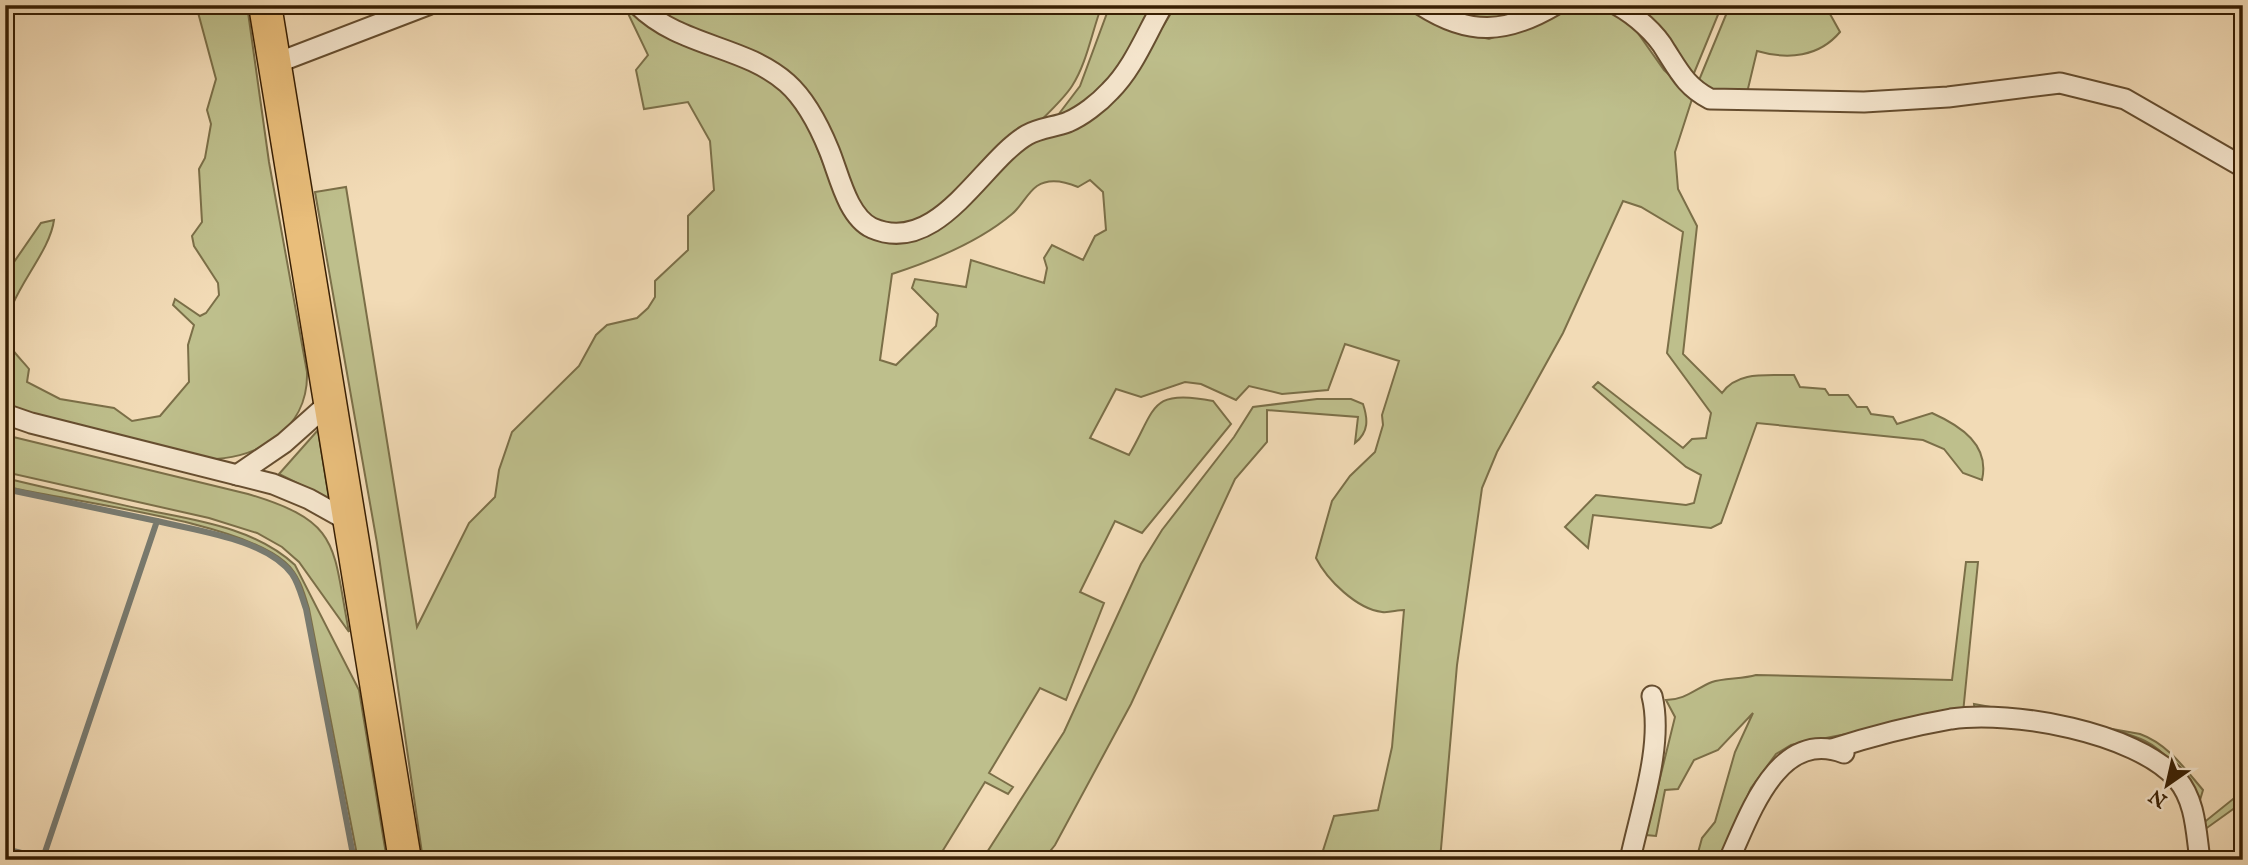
<svg xmlns="http://www.w3.org/2000/svg" width="2248" height="865" viewBox="0 0 2248 865" font-family="'IM FELL English',serif">
	<rect width="100%" height="100%" fill="#f2dbb6"/>
	<filter id="stains"><feTurbulence type="fractalNoise" baseFrequency=".00286" numOctaves="4"/><feColorMatrix values="0 0 0 0 .2 0 0 0 0 .09 0 0 0 0 .02 0 0 0 .5 -.17"/></filter>
	<radialGradient id="worn" r=".72"><stop offset=".6" stop-color="#630" stop-opacity="0"/><stop offset="1" stop-color="#630" stop-opacity=".3"/></radialGradient>
	<!-- green -->
	<g fill="#bebf8c" stroke="#7b6f48" stroke-width="2" fill-rule="evenodd">
		<path d="M 196,5 L 247,5 L 269,162 L 307,372 C 309,432 253,462 201,459 L 45,419 L 5,405 L 5,275 L 41,223 L 54,220 C 49,258 1,299 7,338 C 10,350 21,359 29,369 L 27,382 L 60,399 L 114,408 L 132,421 L 160,416 L 189,382 L 188,345 L 194,325 L 173,305 L 175,299 L 200,316 L 206,313 L 219,295 L 218,283 L 194,246 L 192,236 L 202,222 L 199,169 L 205,158 L 211,124 L 207,110 L 216,79 Z"/>
		<path d="M 624,5 L 668,38 L 751,67 L 787,92 L 806,120 L 838,201 L 895,241 L 1013,148 L 1052,130 L 1148,51 L 1176,5 L 1400,5 L 1455,31 L 1489,39 L 1522,27 L 1560,5 L 1609,5 L 1628,19 L 1664,70 L 1693,96 L 1675,152 L 1678,189 L 1697,226 L 1683,354 L 1722,393 C 1738,370 1769,376 1794,375 L 1800,387 L 1825,389 L 1829,395 L 1848,395 L 1857,407 L 1867,407 L 1871,414 L 1893,417 L 1897,424 L 1932,413 C 1961,426 1990,445 1982,480 L 1963,473 L 1944,449 L 1923,440 L 1757,423 L 1721,523 L 1711,528 L 1593,515 L 1588,548 L 1565,527 L 1596,495 L 1686,505 L 1694,503 L 1701,475 L 1686,467 L 1593,387 L 1598,382 L 1683,448 L 1692,439 L 1706,438 L 1711,413 L 1667,353 L 1683,232 L 1641,207 L 1623,201 L 1563,333 L 1497,452 L 1482,488 L 1457,665 L 1440,860 L 1320,860 L 1334,816 L 1378,810 L 1392,747 L 1404,610 C 1397,610 1389,613 1382,612 C 1357,609 1327,580 1316,558 L 1332,501 L 1350,476 L 1375,452 L 1383,425 L 1382,415 L 1399,361 L 1345,344 L 1328,390 L 1282,394 L 1249,386 L 1236,400 L 1201,384 L 1185,382 L 1141,397 L 1116,389 L 1090,438 L 1129,455 C 1156,409 1149,388 1213,401 L 1231,424 L 1142,533 L 1115,521 L 1080,592 L 1104,603 L 1066,700 L 1040,688 L 989,773 L 1013,787 L 1008,794 L 985,782 L 937,860 L 423,860 L 377,543 L 315,192 L 346,187 L 417,627 L 469,523 L 495,497 L 499,470 L 512,432 L 579,366 L 596,335 L 607,325 L 637,318 L 648,308 L 655,297 L 655,281 L 688,250 L 688,216 L 714,190 L 710,141 L 688,102 L 644,109 L 636,70 L 648,55 ZM 1090,180 L 1103,192 L 1106,230 L 1095,236 L 1083,260 L 1052,245 L 1044,258 L 1047,268 L 1044,283 L 971,260 L 966,287 L 915,279 L 912,288 L 938,314 L 936,326 L 896,365 L 880,360 L 892,274 C 932,261 979,242 1012,214 C 1021,207 1027,193 1037,186 C 1049,178 1066,182 1078,187 Z"/>
		<path d="M 648,5 L 1102,5 C 1092,31 1087,63 1072,86 C 1055,113 935,220 905,226 C 896,228 882,223 873,222 L 860,205 L 807,97 Z"/>
		<polygon points="1110,5 1156,5 1126,66 1093,100 1055,119 1080,86"/>
		<polygon points="1430,5 1538,5 1491,22"/>
		<polygon points="1633,5 1722,5 1692,78"/>
		<path d="M 1730,5 L 1825,5 L 1840,32 C 1819,57 1788,60 1757,51 L 1746,97 L 1720,94 L 1697,85 Z"/>
		<path d="M 1317,399 L 1351,399 L 1363,404 C 1368,419 1369,432 1355,443 L 1358,417 L 1267,410 L 1267,442 L 1235,479 L 1131,704 L 1055,845 L 1043,860 L 982,860 L 1064,732 L 1141,564 L 1162,530 L 1234,437 L 1253,407 Z"/>
		<polygon points="318,430 329,499 279,474"/>
		<path d="M 5,435 L 248,494 C 342,522 332,545 349,632 L 299,562 L 282,547 L 257,533 L 209,518 L 5,472 Z"/>
		<path d="M 5,478 C 50,489 96,499 141,509 C 194,520 254,527 295,565 L 359,690 L 387,860 L 358,860 L 309,609 C 304,592 299,574 285,562 C 239,522 82,503 17,489 L 5,486 Z"/>
		<path d="M 1966,562 L 1978,562 L 1963,713 L 1836,736 L 1791,745 L 1776,754 L 1751,788 L 1720,860 L 1696,860 L 1702,838 L 1715,822 L 1735,752 L 1753,713 L 1718,750 L 1694,760 L 1678,789 L 1665,790 L 1656,836 L 1646,835 L 1675,717 L 1666,700 C 1685,700 1695,689 1712,682 C 1723,678 1743,679 1756,675 L 1952,680 Z"/>
		<path d="M 1974,704 L 2140,734 C 2168,744 2185,769 2203,790 L 2200,800 C 2186,780 2168,752 2145,741 C 2109,723 2029,717 1987,711 L 1975,712 Z"/>
		<polygon points="2243,791 2243,802 2204,830 2202,824"/>
	</g>
	<g fill="none" stroke-linecap="round" stroke-linejoin="round">
		<!-- stream -->
		<g stroke="#787b71" stroke-width="6">
			<polyline points="5,489 157,521 43,858"/>
			<path d="M 157,521 C 197,531 266,539 292,574 C 299,584 302,598 306,609 L 354,860"/>
			<polyline points="5,849 50,860"/>
		</g>
		<defs>
			<g id="street">
				<path d="M 638,5 C 680,47 744,45 787,83 C 805,99 820,128 829,150 C 839,174 847,216 872,228 C 938,257 982,161 1027,135 C 1039,128 1055,127 1068,122 C 1082,116 1099,103 1110,91 C 1134,67 1146,34 1163,5"/>
				<path d="M 1421,5 C 1469,36 1506,34 1555,5"/>
				<path d="M 1617,5 C 1635,15 1656,33 1666,51 C 1680,73 1687,87 1710,99 L 1864,102 L 1948,97 L 2060,83 L 2125,99 L 2243,167"/>
				<polyline points="274,64 428,5"/>
				<polyline points="5,414 31,423 273,484 309,499 352,523"/>
				<polyline points="237,475 284,443 329,403"/>
				<path d="M 1832,749 C 1872,736 1911,726 1951,719 C 2012,710 2135,732 2177,779 C 2196,801 2196,833 2200,860"/>
				<path d="M 1630,860 C 1640,812 1664,744 1652,696"/>
				<path d="M 1729,860 C 1750,814 1778,728 1844,753"/>
			</g>
			<polyline id="primary" points="265,5 405,860"/>
		</defs>
		<!-- street casing -->
		<use href="#street" stroke="#664e30" stroke-width="23"/>
		<!-- primary casing -->
		<use href="#primary" stroke="#381f03" stroke-width="35"/>
		<!-- street -->
		<use href="#street" stroke="#f7e8d0" stroke-width="19"/>
		<!-- primary -->
		<use href="#primary" stroke="#e9be7b" stroke-width="32"/>
	</g>
	<!-- margin -->
	<rect width="2248" height="865" fill="none" stroke="#f2dbb6" stroke-width="28"/>
	<rect x="7" y="7" width="2234" height="851" fill="none" stroke="#381f03" stroke-width="3.5"/>
	<rect x="14" y="14" width="2220" height="837" fill="none" stroke="#381f03" stroke-width="2"/>
	<!-- north arrow -->
	<g transform="translate(2167 785) rotate(214)" stroke="#f7e8d0" stroke-width="5" paint-order="stroke">
	<path d="M0-5L12 26L0 18L-12 26Z" fill="#381f03"/>
	<text y="-10" font-size="19" font-weight="bold" text-anchor="middle" fill="#381f03">N</text>
	</g>
	<rect width="100%" height="100%" filter="url(#stains)"/>
	<rect width="100%" height="100%" fill="url(#worn)"/>
</svg>
